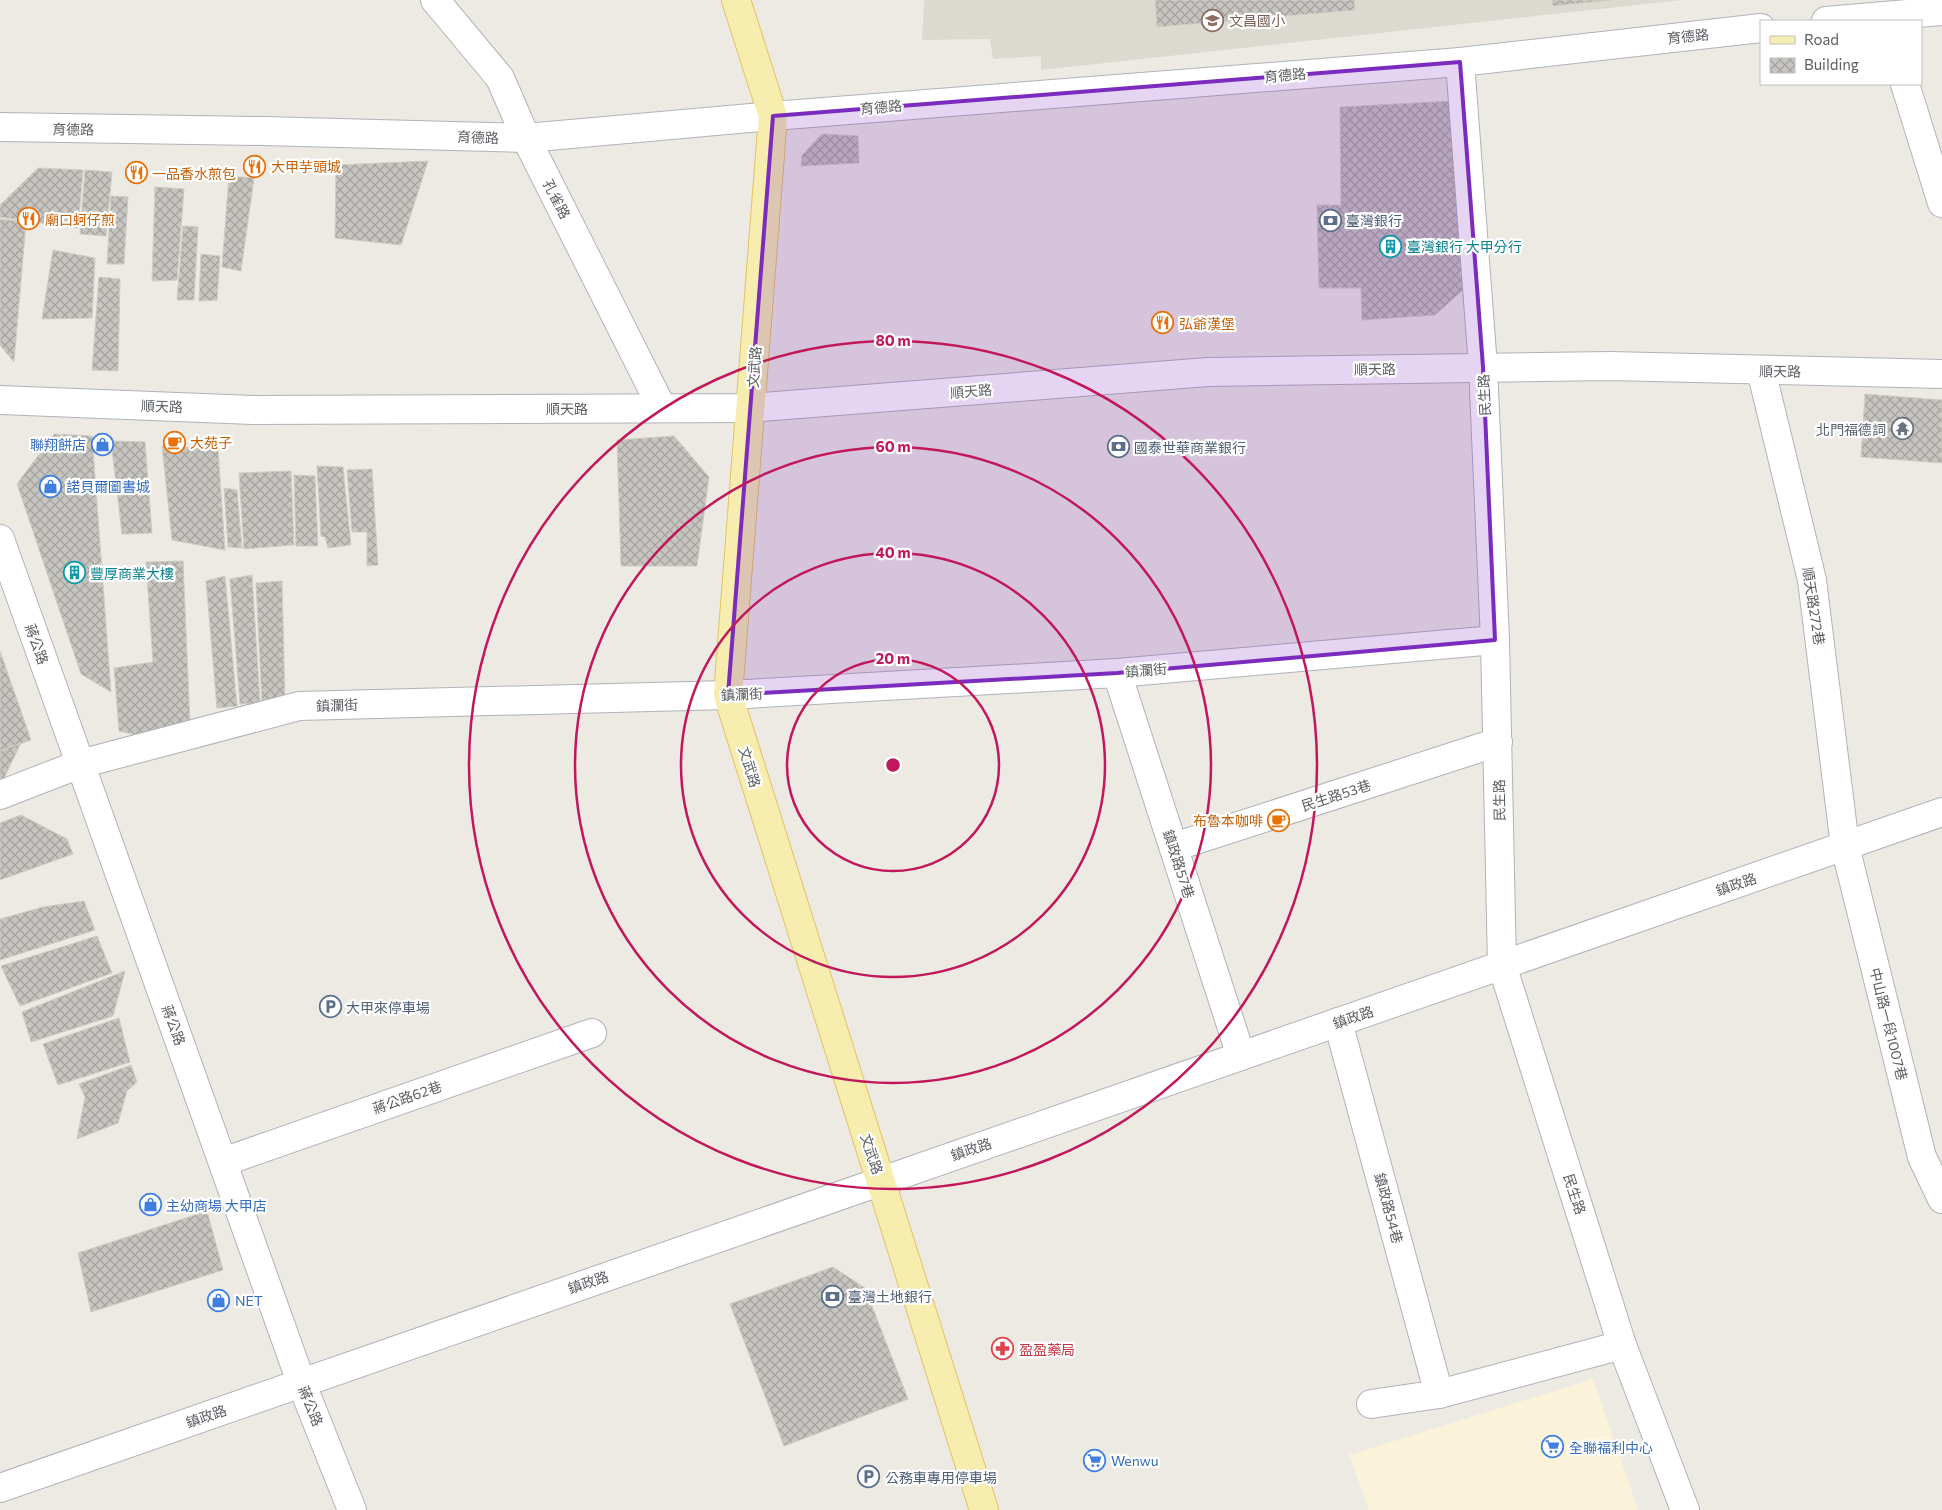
<svg xmlns="http://www.w3.org/2000/svg" width="1942" height="1510" viewBox="0 0 1942 1510" font-family="Commissioner,'Noto Sans TC',sans-serif">
	<defs>
		<pattern id="building-cross-hatch" width="8" height="8" patternUnits="userSpaceOnUse" patternTransform="scale(1.25)"><rect width="8" height="8" fill="#c7c5c0"/><path d="M0 0l8 8M0 8l8-8" fill="none" stroke="#a5a39f"/></pattern>
	</defs>
	<rect width="100%" height="100%" fill="#eceae3"/>
	<!-- commercial -->
	<polygon fill="#faf3da" points="1593,1379 1638,1510 1369,1510 1349,1455"/>
	<!-- education -->
	<polygon fill="#dcd9d1" points="924,0 1682,0 1041,70 1041,56 993,59 990,39 922,40"/>
	<!-- building -->
	<g fill="url(#building-cross-hatch)" stroke="#d0ccc2">
		<polygon points="1155,0 1354,0 1355,10 1157,27"/>
		<polygon points="1552,0 1610,0 1553,6"/>
		<polygon points="1453,101 1466,287 1435,315 1362,320 1361,288 1319,288 1317,205 1341,205 1340,107"/>
		<polygon points="822,134 858,136 859,163 801,166 802,155"/>
		<polygon points="428,161 401,245 335,238 336,165"/>
		<polygon points="38,168 83,170 78,228 0,217 0,205"/>
		<polygon points="85,170 112,172 106,236 80,234"/>
		<polygon points="229,176 254,178 241,271 222,267"/>
		<polygon points="155,187 184,189 177,280 152,281"/>
		<polygon points="111,196 128,197 124,264 107,264"/>
		<polygon points="0,219 26,222 14,362 0,345"/>
		<polygon points="183,226 198,227 194,300 177,300"/>
		<polygon points="53,250 95,258 92,318 42,319"/>
		<polygon points="201,254 220,256 217,300 199,301"/>
		<polygon points="99,277 120,279 118,371 92,370"/>
		<polygon points="1865,394 1942,400 1942,463 1861,457"/>
		<polygon points="54,434 92,436 111,692 81,674 17,484"/>
		<polygon points="674,436 709,477 697,566 621,566 617,440"/>
		<polygon points="111,441 145,442 152,533 122,534"/>
		<polygon points="162,446 218,449 225,550 172,540"/>
		<polygon points="317,466 343,467 351,545 328,548 325,537 321,536"/>
		<polygon points="372,469 378,565 367,566 367,532 352,532 347,470"/>
		<polygon points="291,471 294,545 244,549 239,473"/>
		<polygon points="294,475 315,476 318,546 296,546"/>
		<polygon points="224,488 237,490 242,548 228,547"/>
		<polygon points="183,561 190,724 137,735 119,731 114,668 153,662 146,562"/>
		<polygon points="252,575 260,703 240,704 230,579"/>
		<polygon points="225,576 237,706 217,708 206,581"/>
		<polygon points="282,581 285,702 262,703 256,583"/>
		<polygon points="0,651 31,740 0,751"/>
		<polygon points="21,743 4,778 0,779 0,751"/>
		<polygon points="21,815 67,839 73,854 0,880 0,823"/>
		<polygon points="84,901 95,930 0,960 0,919 43,907"/>
		<polygon points="97,936 112,973 20,1006 1,966"/>
		<polygon points="125,971 113,1016 31,1042 22,1012"/>
		<polygon points="119,1018 130,1062 58,1085 43,1044"/>
		<polygon points="131,1065 137,1082 127,1091 118,1123 77,1139 85,1097 79,1084"/>
		<polygon points="207,1211 223,1270 91,1312 78,1253"/>
		<polygon points="833,1267 865,1288 908,1399 784,1446 730,1304"/>
	</g>
	<g fill="none" stroke-linecap="round" stroke-linejoin="round">
		<defs>
			<g id="minor">
				<polyline points="435,0 500,78 526,138 662,408"/>
				<polyline points="1826,21 1942,11"/>
				<polyline points="1460,62 1483,367 1495,640 1502,965 1622,1345 1685,1510"/>
				<polyline points="1905,84 1942,203"/>
				<polyline points="0,127 263,131 526,138 773,116 1460,62 1761,28"/>
				<polyline points="1761,370 1812,580 1845,846 1922,1157 1942,1199"/>
				<polyline points="0,400 253,410 750,408 1208,372 1610,366 1942,374"/>
				<polyline points="0,539 301,1382 352,1510"/>
				<polyline points="1117,673 1241,1056"/>
				<polyline points="0,795 80,764 299,706 728,695 1117,673 1495,640"/>
				<polyline points="1174,847 1498,742"/>
				<polyline points="1338,1022 1439,1394"/>
				<polyline points="223,1162 592,1033"/>
				<polyline points="1371,1404 1439,1394 1622,1345"/>
				<polyline points="0,1488 1942,812"/>
			</g>
			<polyline id="major" points="736,0 773,116 728,695 984,1510"/>
		</defs>
		<!-- minor casing -->
		<use href="#minor" stroke="#b0b3b7" stroke-width="30"/>
		<!-- major casing -->
		<use href="#major" stroke="#e2c366" stroke-width="30"/>
		<!-- minor -->
		<use href="#minor" stroke="#fff" stroke-width="28"/>
		<!-- major -->
		<use href="#major" stroke="#f6edae" stroke-width="28"/>
	</g>
	<!-- marked area -->
	<path fill="#7b2cbf" fill-opacity="0.2" stroke="#7b2cbf" stroke-width="4" stroke-linejoin="round" d="M 1460,62 L 1483,367 L 1495,640 L 1117,673 L 728,695 L 773,116 Z"/>
	<!-- distance rings -->
	<g fill="none" stroke="#c2185b" stroke-width="2.5">
		<circle cx="893" cy="765" r="106"/>
		<circle cx="893" cy="765" r="212"/>
		<circle cx="893" cy="765" r="318"/>
		<circle cx="893" cy="765" r="424"/>
	</g>
	<!-- icons -->
	<defs>
		<symbol id="school-ring" viewBox="-11 -11 22 22"><circle r="9.5" fill="#fff" stroke="#8d6e63" stroke-width="1.5"/><path d="M0-5L7-2L0 1L-7-2ZM-4 1L0 2.5L4 1V4Q0 6-4 4Z" fill="#8d6e63"/></symbol>
		<symbol id="restaurant-ring" viewBox="-11 -11 22 22"><circle r="9.5" fill="#fff" stroke="#e8710a" stroke-width="1.5"/><path d="M-5-6h1v4h1v-4h1v4h1v-4h1v5L-1.5 .5V6h-2V.5L-5-1ZM5-6V6H3V1.5H1.5Q1.5-4 5-6Z" fill="#e8710a"/></symbol>
		<symbol id="bank-ring" viewBox="-11 -11 22 22"><circle r="9.5" fill="#fff" stroke="#5c6f8a" stroke-width="1.5"/><path d="M-6-4H6V4H-6ZM0-2.3a2.3 2.3 0 1 0 0 4.6a2.3 2.3 0 1 0 0-4.6Z" fill="#5c6f8a"/></symbol>
		<symbol id="building-ring" viewBox="-11 -11 22 22"><circle r="9.5" fill="#fff" stroke="#0f9aa8" stroke-width="1.5"/><path d="M-4-6H4V6H1V3H-1V6H-4ZM-2.5-4.3h1.7v1.8h-1.7ZM.8-4.3h1.7v1.8H.8ZM-2.5-1h1.7V.8h-1.7ZM.8-1h1.7V.8H.8Z" fill="#0f9aa8"/></symbol>
		<symbol id="temple-ring" viewBox="-11 -11 22 22"><circle r="9.5" fill="#fff" stroke="#6b7280" stroke-width="1.5"/><path d="M0-6L5-2H3V0L6.5 2.5H4V6H1.5V3h-3V6H-4V2.5H-6.5L-3 0V-2H-5Z" fill="#6b7280"/></symbol>
		<symbol id="cafe-ring" viewBox="-11 -11 22 22"><circle r="9.5" fill="#fff" stroke="#e8710a" stroke-width="1.5"/><path d="M-5.5-4.5H6V0H3Q3 3.5 0 3.5H-2.5Q-5.5 3.5-5.5 0ZM3-3.2v2h1.7v-2ZM-6 4.5H4V6H-6Z" fill="#e8710a"/></symbol>
		<symbol id="shop-ring" viewBox="-11 -11 22 22"><circle r="9.5" fill="#fff" stroke="#3f7fe0" stroke-width="1.5"/><path d="M-5-2.5h2.3a2.7 3.5 0 0 1 5.4 0H5L5.5 6h-11ZM-1.5-2.5h3a1.5 2.3 0 0 0-3 0Z" fill="#3f7fe0"/></symbol>
		<symbol id="parking-ring" viewBox="-11 -11 22 22"><circle r="9.5" fill="#fff" stroke="#5c6f8a" stroke-width="1.5"/><path d="M-3.5-5.5H1a3.5 3.5 0 0 1 0 7H-1V5.5H-3.5ZM-1-3.4V-.6H.8a1.4 1.4 0 0 0 0-2.8Z" fill="#5c6f8a"/></symbol>
		<symbol id="pharmacy-ring" viewBox="-11 -11 22 22"><circle r="9.5" fill="#fff" stroke="#e0444e" stroke-width="1.5"/><path d="M-2-6h4v4h4v4h-4v4h-4v-4h-4v-4h4Z" fill="#e0444e"/></symbol>
		<symbol id="supermarket-ring" viewBox="-11 -11 22 22"><circle r="9.5" fill="#fff" stroke="#3f7fe0" stroke-width="1.5"/><path d="M-6-5.5h2.5l.6 2H6L4.5 2H-2.5L-4.4-4H-6ZM-1.5 3.2a1.3 1.3 0 1 0 .1 0ZM3 3.2a1.3 1.3 0 1 0 .1 0Z" fill="#3f7fe0"/></symbol>
	</defs>
	<g fill-rule="evenodd">
		<use href="#school-ring" x="1200" y="8" width="25" height="25"/>
		<use href="#restaurant-ring" x="242" y="154" width="25" height="25"/>
		<use href="#restaurant-ring" x="124" y="160" width="25" height="25"/>
		<use href="#restaurant-ring" x="16" y="206" width="25" height="25"/>
		<use href="#bank-ring" x="1318" y="208" width="25" height="25"/>
		<use href="#building-ring" x="1378" y="234" width="25" height="25"/>
		<use href="#restaurant-ring" x="1150" y="310" width="25" height="25"/>
		<use href="#temple-ring" x="1890" y="416" width="25" height="25"/>
		<use href="#cafe-ring" x="162" y="430" width="25" height="25"/>
		<use href="#shop-ring" x="90" y="432" width="25" height="25"/>
		<use href="#bank-ring" x="1106" y="434" width="25" height="25"/>
		<use href="#shop-ring" x="38" y="474" width="25" height="25"/>
		<use href="#building-ring" x="62" y="560" width="25" height="25"/>
		<use href="#cafe-ring" x="1266" y="808" width="25" height="25"/>
		<use href="#parking-ring" x="318" y="994" width="25" height="25"/>
		<use href="#shop-ring" x="138" y="1192" width="25" height="25"/>
		<use href="#bank-ring" x="820" y="1284" width="25" height="25"/>
		<use href="#shop-ring" x="206" y="1288" width="25" height="25"/>
		<use href="#pharmacy-ring" x="990" y="1336" width="25" height="25"/>
		<use href="#supermarket-ring" x="1540" y="1434" width="25" height="25"/>
		<use href="#supermarket-ring" x="1082" y="1448" width="25" height="25"/>
		<use href="#parking-ring" x="856" y="1464" width="25" height="25"/>
	</g>
	<g text-anchor="middle" dominant-baseline="central" stroke-width="4.5" stroke-linejoin="round" paint-order="stroke">
		<!-- education labels -->
		<g font-size="14" fill="#785e54" stroke="#fff" text-anchor="start">
			<text x="1229" y="20">文昌國小</text>
		</g>
		<!-- street labels -->
		<g font-size="14" fill="#5b5e62" stroke="#fff">
			<text transform="translate(1688 36) rotate(-6)">育德路</text>
			<text transform="translate(1285 75) rotate(-5)">育德路</text>
			<text transform="translate(881 107) rotate(-5)">育德路</text>
			<text transform="translate(73 129) rotate(1)">育德路</text>
			<text transform="translate(478 137) rotate(2)">育德路</text>
			<text transform="translate(557 199) rotate(63)">孔雀路</text>
			<text transform="translate(754 367) rotate(-86)">文武路</text>
			<text transform="translate(1375 369) rotate(-1)">順天路</text>
			<text transform="translate(1780 371) rotate(1)">順天路</text>
			<text transform="translate(971 391) rotate(-5)">順天路</text>
			<text transform="translate(1484 395) rotate(-93)">民生路</text>
			<text transform="translate(162 406) rotate(2)">順天路</text>
			<text x="567" y="408">順天路</text>
			<text transform="translate(1814 606) rotate(81)">順天路272巷</text>
			<text transform="translate(37 644) rotate(70)">蔣公路</text>
			<text transform="translate(1146 670) rotate(-5)">鎮瀾街</text>
			<text transform="translate(742 694) rotate(-3)">鎮瀾街</text>
			<text transform="translate(337 705) rotate(-2)">鎮瀾街</text>
			<text transform="translate(750 767) rotate(73)">文武路</text>
			<text transform="translate(1336 795) rotate(-18)">民生路53巷</text>
			<text transform="translate(1499 800) rotate(-91)">民生路</text>
			<text transform="translate(1179 864) rotate(72)">鎮政路57巷</text>
			<text transform="translate(1736 884) rotate(-19)">鎮政路</text>
			<text transform="translate(1353 1017) rotate(-19)">鎮政路</text>
			<text transform="translate(1889 1024) rotate(76)">中山路一段1007巷</text>
			<text transform="translate(174 1025) rotate(70)">蔣公路</text>
			<text transform="translate(407 1097) rotate(-19)">蔣公路62巷</text>
			<text transform="translate(971 1149) rotate(-19)">鎮政路</text>
			<text transform="translate(872 1154) rotate(72)">文武路</text>
			<text transform="translate(1575 1194) rotate(72)">民生路</text>
			<text transform="translate(1389 1208) rotate(75)">鎮政路54巷</text>
			<text transform="translate(588 1282) rotate(-19)">鎮政路</text>
			<text transform="translate(311 1406) rotate(68)">蔣公路</text>
			<text transform="translate(206 1416) rotate(-19)">鎮政路</text>
		</g>
		<!-- food labels -->
		<g font-size="14" fill="#c56008" stroke="#fff" text-anchor="start">
			<text x="271" y="166">大甲芋頭城</text>
			<text x="152" y="173">一品香水煎包</text>
			<text x="45" y="219">廟口蚵仔煎</text>
			<text x="1179" y="323">弘爺漢堡</text>
			<text x="190" y="442">大苑子</text>
			<text x="1263" y="820" text-anchor="end">布魯本咖啡</text>
		</g>
		<!-- service labels -->
		<g font-size="14" fill="#4e5e75" stroke="#fff" text-anchor="start">
			<text x="1346" y="220">臺灣銀行</text>
			<text x="1134" y="447">國泰世華商業銀行</text>
			<text x="346" y="1007">大甲來停車場</text>
			<text x="848" y="1296">臺灣土地銀行</text>
			<text x="885" y="1477">公務車專用停車場</text>
		</g>
		<!-- culture labels -->
		<g font-size="14" fill="#0d838f" stroke="#fff" text-anchor="start">
			<text x="1407" y="246">臺灣銀行 大甲分行</text>
			<text x="90" y="573">豐厚商業大樓</text>
		</g>
		<!-- worship labels -->
		<g font-size="14" fill="#5b616d" stroke="#fff" text-anchor="end">
			<text x="1886" y="429">北門福德詞</text>
		</g>
		<!-- shop labels -->
		<g font-size="14" fill="#366cbe" stroke="#fff" text-anchor="start">
			<text x="86" y="444" text-anchor="end">聯翔餅店</text>
			<text x="66" y="486">諾貝爾圖書城</text>
			<text x="166" y="1205">主幼商場 大甲店</text>
			<text x="235" y="1300">NET</text>
			<text x="1569" y="1447">全聯福利中心</text>
			<text x="1111" y="1460">Wenwu</text>
		</g>
		<!-- health labels -->
		<g font-size="14" fill="#be3a42" stroke="#fff" text-anchor="start">
			<text x="1019" y="1349">盈盈藥局</text>
		</g>
	</g>
	<circle cx="893" cy="765" r="8" fill="#c2185b" stroke="#fff" stroke-width="2.5"/>
	<g font-size="15" text-anchor="middle" font-weight="bold" fill="#c2185b" stroke="#fff" stroke-width="4.5" stroke-linejoin="round" paint-order="stroke">
		<text x="893" y="346">80 m</text>
		<text x="893" y="452">60 m</text>
		<text x="893" y="558">40 m</text>
		<text x="893" y="664">20 m</text>
	</g>
	<!-- legend -->
	<rect x="1760" y="20" width="162" height="65" fill="#ffffff" stroke="#bdbfc0"/>
	<rect x="1770" y="36" width="25" height="8" fill="#f6edae" stroke="#bdbfc0"/>
	<text x="1804" y="45" font-size="15" fill="#5b5e62">Road</text>
	<rect x="1770" y="58" width="25" height="15" fill="url(#building-cross-hatch)" stroke="#bdbfc0"/>
	<text x="1804" y="70" font-size="15" fill="#5b5e62">Building</text>
</svg>
